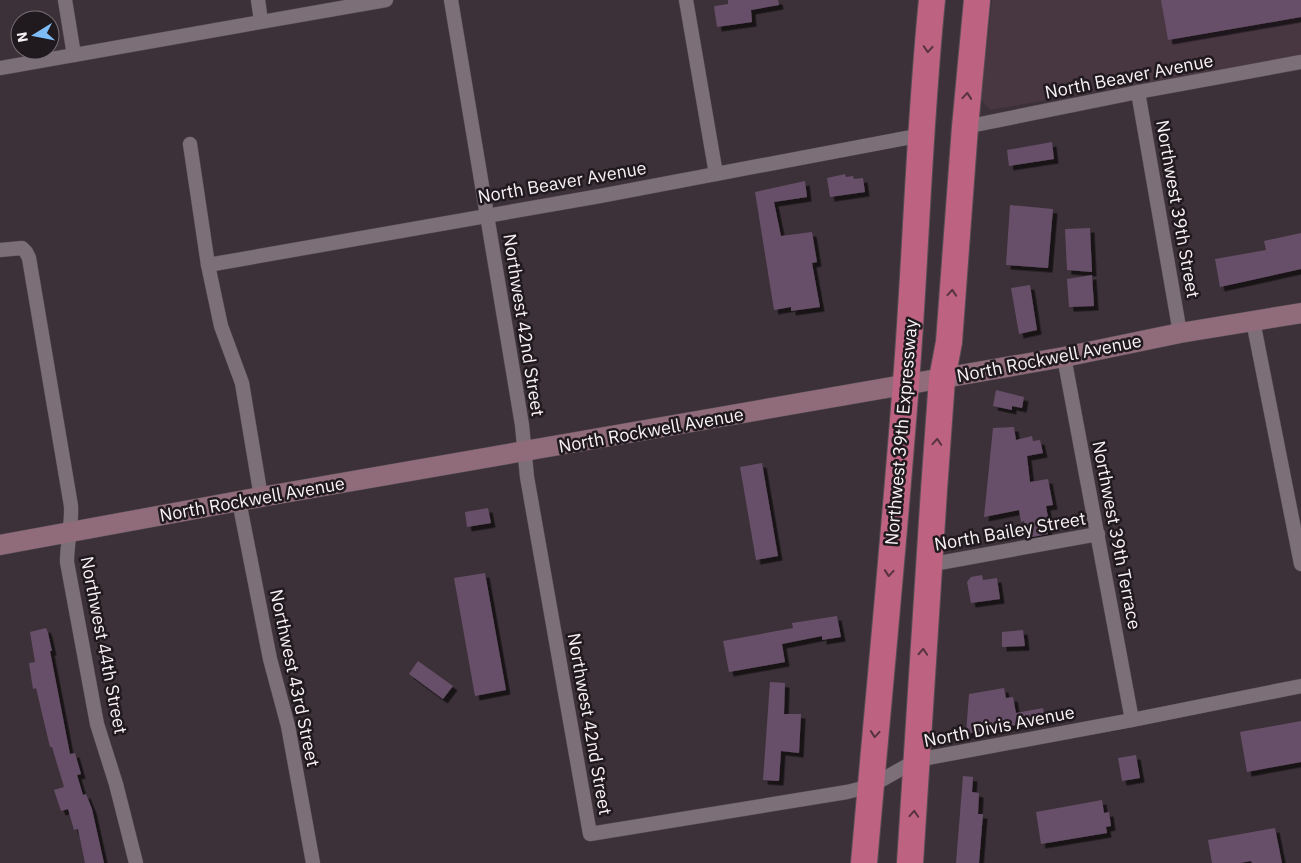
<svg xmlns="http://www.w3.org/2000/svg" width="1301" height="863" viewBox="0 0 1301 863" font-family="'IBM Plex Sans',sans-serif">
	<defs>
		<filter id="shadow"><feDropShadow dx="4.5" dy="4.5" stdDeviation="0" flood-color="#0009"/></filter>
	</defs>
	<rect width="100%" height="100%" fill="#3c3138"/>
	<!-- built -->
	<polygon fill="#483641" points="992,0 1301,0 1301,56 990,110 981,99"/>
	<!-- building -->
	<g fill="#674f69" filter="url(#shadow)">
		<polygon points="728,0 778,0 779,5 751,10 752,22 717,27 714,7 715,6 728,4"/>
		<polygon points="1161,0 1301,0 1301,17 1168,40"/>
		<polygon points="1052,142 1054,159 1009,166 1007,150"/>
		<polygon points="845,174 846,177 853,176 854,179 863,178 865,192 830,197 827,178"/>
		<polygon points="805,181 807,197 774,202 781,236 812,232 817,262 812,263 820,307 791,311 791,307 774,310 755,192"/>
		<polygon points="1010,205 1053,209 1048,268 1006,265"/>
		<polygon points="1090,228 1092,272 1067,270 1065,229"/>
		<polygon points="1301,233 1301,269 1220,287 1215,259 1266,250 1264,241"/>
		<polygon points="1092,275 1094,306 1069,307 1067,279"/>
		<polygon points="1030,285 1037,330 1019,334 1011,288"/>
		<polygon points="996,390 1024,397 1022,408 1012,406 1012,410 993,406"/>
		<polygon points="1014,427 1016,440 1032,436 1033,441 1040,440 1043,453 1027,456 1030,482 1048,479 1053,505 1046,506 1048,517 1046,518 1048,534 1027,538 1024,521 1021,522 1019,510 984,517 993,428"/>
		<polygon points="762,463 778,556 756,560 740,467"/>
		<polygon points="488,508 491,523 467,527 465,512"/>
		<polygon points="485,573 506,690 475,696 454,578"/>
		<polygon points="982,575 983,580 997,578 1000,599 971,603 967,582 971,577"/>
		<polygon points="837,616 841,637 822,640 822,636 782,644 785,662 729,672 723,641 793,628 792,623"/>
		<polygon points="46,628 48,633 52,651 50,651 70,754 75,753 81,774 77,775 83,795 86,794 92,809 104,863 85,863 78,829 74,830 68,809 61,811 54,790 64,787 52,747 50,747 36,688 33,689 29,663 35,662 30,632"/>
		<polygon points="1023,630 1025,646 1002,647 1002,632"/>
		<polygon points="418,661 453,686 443,699 409,674"/>
		<polygon points="770,682 785,683 784,714 801,714 799,753 781,751 779,781 763,780"/>
		<polygon points="1004,688 1006,698 1013,697 1016,713 1043,708 1045,720 966,734 969,694"/>
		<polygon points="1301,721 1301,762 1247,772 1240,732"/>
		<polygon points="1136,755 1140,778 1122,781 1118,758"/>
		<polygon points="963,776 973,777 972,792 979,793 978,814 983,814 979,863 956,863"/>
		<polygon points="1102,800 1104,813 1109,812 1111,826 1106,827 1107,833 1041,844 1036,812"/>
		<polygon points="1275,828 1282,863 1252,863 1251,861 1240,863 1212,863 1208,840"/>
	</g>
	<g fill="none" stroke-linecap="round" stroke-linejoin="round">
		<defs>
			<g id="street">
				<polyline points="65,0 74,55"/>
				<polyline points="258,0 261,21"/>
				<polyline points="451,0 522,425 527,477 590,834 847,792 871,786 917,760 1132,720 1301,686"/>
				<polyline points="686,0 716,174"/>
				<polyline points="0,68 386,0"/>
				<polyline points="1138,92 1180,333"/>
				<polyline points="965,127 1138,92 1301,62"/>
				<polyline points="190,144 208,265 221,326 242,383 261,497"/>
				<path d="M 0,250 L 22,248 L 26,252 L 29,258 L 71,506 C 72,525 67,543 67,562 L 97,724 L 116,784 L 136,863"/>
				<polyline points="208,265 600,196 922,135"/>
				<polyline points="1253,321 1301,564"/>
				<polyline points="1064,357 1132,720"/>
				<polyline points="239,501 270,659 288,726 313,863"/>
				<polyline points="928,565 1098,534"/>
			</g>
			<polyline id="secondary" points="0,545 261,497 1064,357 1180,333 1301,313"/>
			<g id="highway">
				<path d="M 864,863 C 878,703 894,542 906,382 C 916,255 919,127 932,0"/>
				<polyline points="910,863 934,490 942,379 949,342 965,127 977,0"/>
			</g>
		</defs>
		<!-- street casing -->
		<use href="#street" stroke="#564d52" stroke-width="15"/>
		<!-- secondary casing -->
		<use href="#secondary" stroke="#564d52" stroke-width="21"/>
		<!-- highway casing -->
		<use href="#highway" stroke="#564d52" stroke-width="28"/>
		<!-- street -->
		<use href="#street" stroke="#7d6f77" stroke-width="14"/>
		<!-- secondary -->
		<use href="#secondary" stroke="#906b7a" stroke-width="20"/>
		<!-- highway -->
		<use href="#highway" stroke="#be6281" stroke-width="26"/>
	</g>
	<!-- one-way arrows -->
	<defs><path id="oneway-chevron" d="M-2-3.5L2.5 0L-2 3.5" fill="none" stroke-width="1.6" stroke-linecap="round" stroke-linejoin="round" transform="scale(1.25)"/></defs>
	<g stroke="#573341">
		<use href="#oneway-chevron" transform="translate(928 49) rotate(94)"/>
		<use href="#oneway-chevron" transform="translate(967 96) rotate(-85)"/>
		<use href="#oneway-chevron" transform="translate(952 293) rotate(-86)"/>
		<use href="#oneway-chevron" transform="translate(937 442) rotate(-86)"/>
		<use href="#oneway-chevron" transform="translate(889 573) rotate(95)"/>
		<use href="#oneway-chevron" transform="translate(923 652) rotate(-87)"/>
		<use href="#oneway-chevron" transform="translate(875 734) rotate(95)"/>
		<use href="#oneway-chevron" transform="translate(914 814) rotate(-86)"/>
	</g>
	<g text-anchor="middle" dominant-baseline="central" stroke-width="5" stroke-linejoin="round" paint-order="stroke">
		<!-- street labels -->
		<g font-size="18" fill="#f8f1f5" stroke="#201a1e">
			<text transform="translate(1129 76) rotate(-11)">North Beaver Avenue</text>
			<text transform="translate(562 182) rotate(-10)">North Beaver Avenue</text>
			<text transform="translate(1178 209) rotate(80)">Northwest 39th Street</text>
			<text transform="translate(524 325) rotate(81)">Northwest 42nd Street</text>
			<text transform="translate(1049 358) rotate(-11)">North Rockwell Avenue</text>
			<text transform="translate(651 430) rotate(-10)">North Rockwell Avenue</text>
			<text transform="translate(901 432) rotate(-85)">Northwest 39th Expressway</text>
			<text transform="translate(252 499) rotate(-10)">North Rockwell Avenue</text>
			<text transform="translate(1010 531) rotate(-10)">North Bailey Street</text>
			<text transform="translate(1117 535) rotate(79)">Northwest 39th Terrace</text>
			<text transform="translate(104 645) rotate(79)">Northwest 44th Street</text>
			<text transform="translate(295 678) rotate(78)">Northwest 43rd Street</text>
			<text transform="translate(590 724) rotate(80)">Northwest 42nd Street</text>
			<text transform="translate(999 726) rotate(-11)">North Divis Avenue</text>
		</g>
	</g>
	<!-- north arrow -->
	<g transform="translate(35 35) rotate(260)"><circle r="24" fill="#201a1e" stroke="#767074"/>
	<path d="M0-4L9 19L0 12L-9 19Z" fill="#7fbdf9"/>
	<text y="-8" font-size="14" font-weight="bold" text-anchor="middle" fill="#f8f1f5">N</text>
	</g>
</svg>
